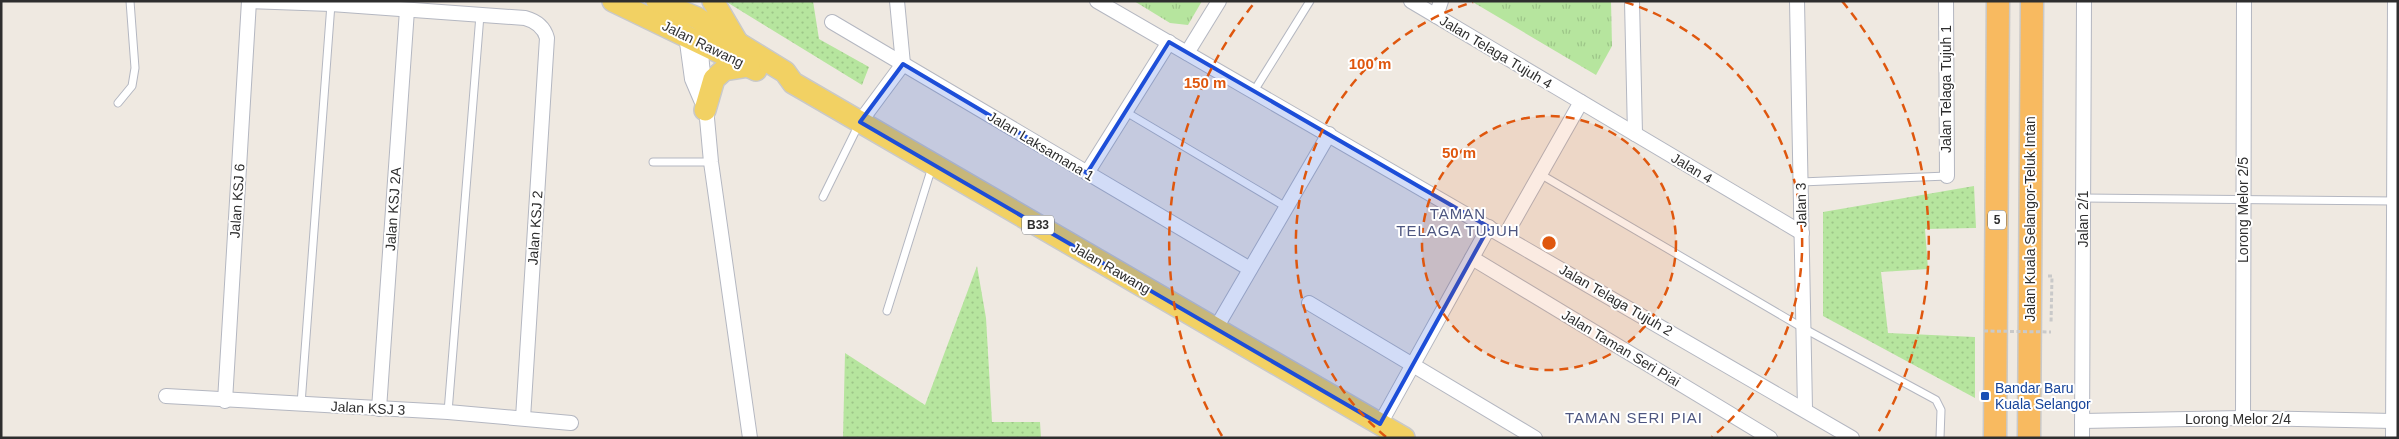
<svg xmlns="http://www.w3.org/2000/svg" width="2399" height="439" viewBox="0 0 2399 439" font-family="Helvetica,sans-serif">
	<defs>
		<pattern id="grass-dots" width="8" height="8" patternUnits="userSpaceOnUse" patternTransform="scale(1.25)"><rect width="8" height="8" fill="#b6e59e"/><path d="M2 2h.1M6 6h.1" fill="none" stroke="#9dc588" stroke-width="1.8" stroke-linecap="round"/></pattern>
		<pattern id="park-tufts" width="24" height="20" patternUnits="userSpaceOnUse" patternTransform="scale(1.25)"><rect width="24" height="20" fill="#b6e59e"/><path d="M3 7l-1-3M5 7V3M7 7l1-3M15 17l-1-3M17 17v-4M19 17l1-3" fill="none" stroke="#9dc588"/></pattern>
	</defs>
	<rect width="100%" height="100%" fill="#efe9e1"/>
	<!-- grass -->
	<g fill="url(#grass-dots)">
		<polygon points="725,1 813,1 819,39 869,67 862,85"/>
		<polygon points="1974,186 1976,228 1925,229 1928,269 1881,272 1888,333 1975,337 1975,398 1823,316 1823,212"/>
		<polygon points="977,266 986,318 992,422 1040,422 1041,438 843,438 845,353 925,405"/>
	</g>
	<!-- park -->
	<g fill="url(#park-tufts)">
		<polygon points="1134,1 1202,1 1188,25 1170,23"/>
		<polygon points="1471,1 1611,1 1612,46 1596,75"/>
	</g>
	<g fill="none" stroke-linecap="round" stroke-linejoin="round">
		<defs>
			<g id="service">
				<polyline points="1254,91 1310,1"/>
				<polyline points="118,103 132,86 135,68 130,1"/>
				<polyline points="1126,112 1286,207"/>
				<polyline points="653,162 711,162"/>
				<polyline points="1540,174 1803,328 1936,400 1941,410 1940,438"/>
				<polyline points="1801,182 1947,176"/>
				<polyline points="823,197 859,124"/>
				<polyline points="2083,198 2394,201"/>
				<polyline points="887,311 932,167"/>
				<polyline points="301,404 331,4"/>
				<polyline points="448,412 480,15"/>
			</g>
			<g id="minor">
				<path d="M 250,1 L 331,4 L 525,18 C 536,21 544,27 547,38 L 523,418"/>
				<polyline points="1097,1 1852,438"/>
				<polyline points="1411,1 1802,233"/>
				<polyline points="1632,1 1635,134"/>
				<polyline points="1797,1 1805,409"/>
				<polyline points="1946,1 1947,176"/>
				<polyline points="1436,16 1441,1"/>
				<polyline points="832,22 1250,269"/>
				<polyline points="686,35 692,79 701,100"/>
				<polyline points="700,42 711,162 750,438"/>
				<polyline points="1187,53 1219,1"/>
				<polyline points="860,122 903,64 897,1"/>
				<polyline points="1087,173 1169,42"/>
				<polyline points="1505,236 1581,102"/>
				<polyline points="1472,258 1770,438"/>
				<polyline points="1309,303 1535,438"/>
				<polyline points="1216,328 1329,134"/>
				<polyline points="166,396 448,412 571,423"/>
				<polyline points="225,401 249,1"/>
				<polyline points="379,409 407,10"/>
				<polyline points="2243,418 2244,1"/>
				<polyline points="2082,421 2243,418 2393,421"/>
				<polyline points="1380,424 1489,227"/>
				<polyline points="2082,438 2084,1"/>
				<polyline points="2393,438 2395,1"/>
			</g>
			<g id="primary">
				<polyline points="613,1 756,70"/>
				<polyline points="657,1 697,18 785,72 793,83 800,87 1404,438"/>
				<polyline points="713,1 736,40"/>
				<polyline points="705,110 714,79 724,70 749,66"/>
			</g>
			<g id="trunk">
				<polyline points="1995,438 1998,1"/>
				<polyline points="2029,438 2032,1"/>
			</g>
		</defs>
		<!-- service casing -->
		<use href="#service" stroke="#b4b7c1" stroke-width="9"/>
		<!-- minor casing -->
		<use href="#minor" stroke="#b4b7c1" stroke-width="16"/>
		<!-- primary casing -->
		<use href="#primary" stroke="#c9c9c9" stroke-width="24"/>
		<!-- trunk casing -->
		<use href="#trunk" stroke="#c9c9c9" stroke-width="25"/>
		<!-- path -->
		<polyline stroke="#c9c9c9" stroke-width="3" stroke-dasharray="4 2.5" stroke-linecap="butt" points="2048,276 2052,276 2051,324"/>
		<!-- service -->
		<use href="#service" stroke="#fff" stroke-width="7"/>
		<!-- minor -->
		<use href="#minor" stroke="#fff" stroke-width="14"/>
		<!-- primary -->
		<use href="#primary" stroke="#f2d163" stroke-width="21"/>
		<!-- trunk -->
		<use href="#trunk" stroke="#f8ba60" stroke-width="22"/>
		<!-- path-bridge -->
		<polyline stroke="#c9c9c9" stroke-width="3" stroke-dasharray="4 2.5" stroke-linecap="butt" points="1984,331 2051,332"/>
	</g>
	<!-- marked area -->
	<path fill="#1d4ed8" fill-opacity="0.2" stroke="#1d4ed8" stroke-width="4" stroke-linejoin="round" d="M 1169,42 L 1489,227 L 1380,424 L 860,122 L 903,64 L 1087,173 Z"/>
	<!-- distance rings -->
	<circle cx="1549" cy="243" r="127" fill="#df570e" fill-opacity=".12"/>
	<g fill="none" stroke="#df570e" stroke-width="2.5" stroke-dasharray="9 6">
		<circle cx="1549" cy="243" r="127"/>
		<path d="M1386 437A253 253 0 0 1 1473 2M1625 2A253 253 0 0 1 1712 437"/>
		<path d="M1222 436A380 380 0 0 1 1256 1M1842 1A380 380 0 0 1 1876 436"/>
	</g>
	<!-- markers -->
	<rect fill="#1a4fb4" stroke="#fff" stroke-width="2" x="1980" y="391" width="10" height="10" rx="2.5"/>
	<g text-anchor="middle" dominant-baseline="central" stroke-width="4" stroke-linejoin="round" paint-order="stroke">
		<!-- shield labels -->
		<g fill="#fff" stroke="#6d6d6d" stroke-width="1">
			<rect x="1988" y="210.5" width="18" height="19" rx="4"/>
			<rect x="1022" y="215.5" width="32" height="19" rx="4"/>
		</g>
		<g font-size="12" font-weight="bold" fill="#2e2e2e">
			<text x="1997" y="220">5</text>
			<text x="1038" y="225">B33</text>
		</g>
		<!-- street labels -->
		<g font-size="14" fill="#2e2e2e" stroke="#fff">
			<text transform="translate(703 44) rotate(26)">Jalan Rawang</text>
			<text transform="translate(1496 52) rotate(31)">Jalan Telaga Tujuh 4</text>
			<text transform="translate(1946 89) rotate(-90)">Jalan Telaga Tujuh 1</text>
			<text transform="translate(1041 146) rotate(31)">Jalan Laksamana 1</text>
			<text transform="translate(1692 168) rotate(31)">Jalan 4</text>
			<text transform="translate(237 201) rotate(-86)">Jalan KSJ 6</text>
			<text transform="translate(1801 205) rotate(-91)">Jalan 3</text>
			<text transform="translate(393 209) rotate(-86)">Jalan KSJ 2A</text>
			<text transform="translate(2243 210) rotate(-90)">Lorong Melor 2/5</text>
			<text transform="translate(2030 219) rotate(-90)">Jalan Kuala Selangor-Teluk Intan</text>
			<text transform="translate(2083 219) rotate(-90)">Jalan 2/1</text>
			<text transform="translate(535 228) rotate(-86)">Jalan KSJ 2</text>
			<text transform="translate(1111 268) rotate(30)">Jalan Rawang</text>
			<text transform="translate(1616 300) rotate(30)">Jalan Telaga Tujuh 2</text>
			<text transform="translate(1621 348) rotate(31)">Jalan Taman Seri Piai</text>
			<text transform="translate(368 408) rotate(3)">Jalan KSJ 3</text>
			<text x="2238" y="419">Lorong Melor 2/4</text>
		</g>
		<!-- transit labels -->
		<g font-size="14" fill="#164399" stroke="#fff" text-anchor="start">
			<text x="1995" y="388">Bandar Baru<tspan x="1995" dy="16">Kuala Selangor</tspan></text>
		</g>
		<!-- neighbourhood labels -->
		<g font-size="15" letter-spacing="1" fill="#4d5680" stroke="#fff">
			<text x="1458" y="213">TAMAN<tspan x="1458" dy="17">TELAGA TUJUH</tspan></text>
			<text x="1634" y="417">TAMAN SERI PIAI</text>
		</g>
	</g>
	<circle cx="1549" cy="243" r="8" fill="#df570e" stroke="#fff" stroke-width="2.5"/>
	<g font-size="15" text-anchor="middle" font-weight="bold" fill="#df570e" stroke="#fff" stroke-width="4" stroke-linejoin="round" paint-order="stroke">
		<text x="1370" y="69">100 m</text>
		<text x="1205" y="88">150 m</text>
		<text x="1459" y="158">50 m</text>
	</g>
	<!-- border -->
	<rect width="2399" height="439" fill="none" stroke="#2e2e2e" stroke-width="5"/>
</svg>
